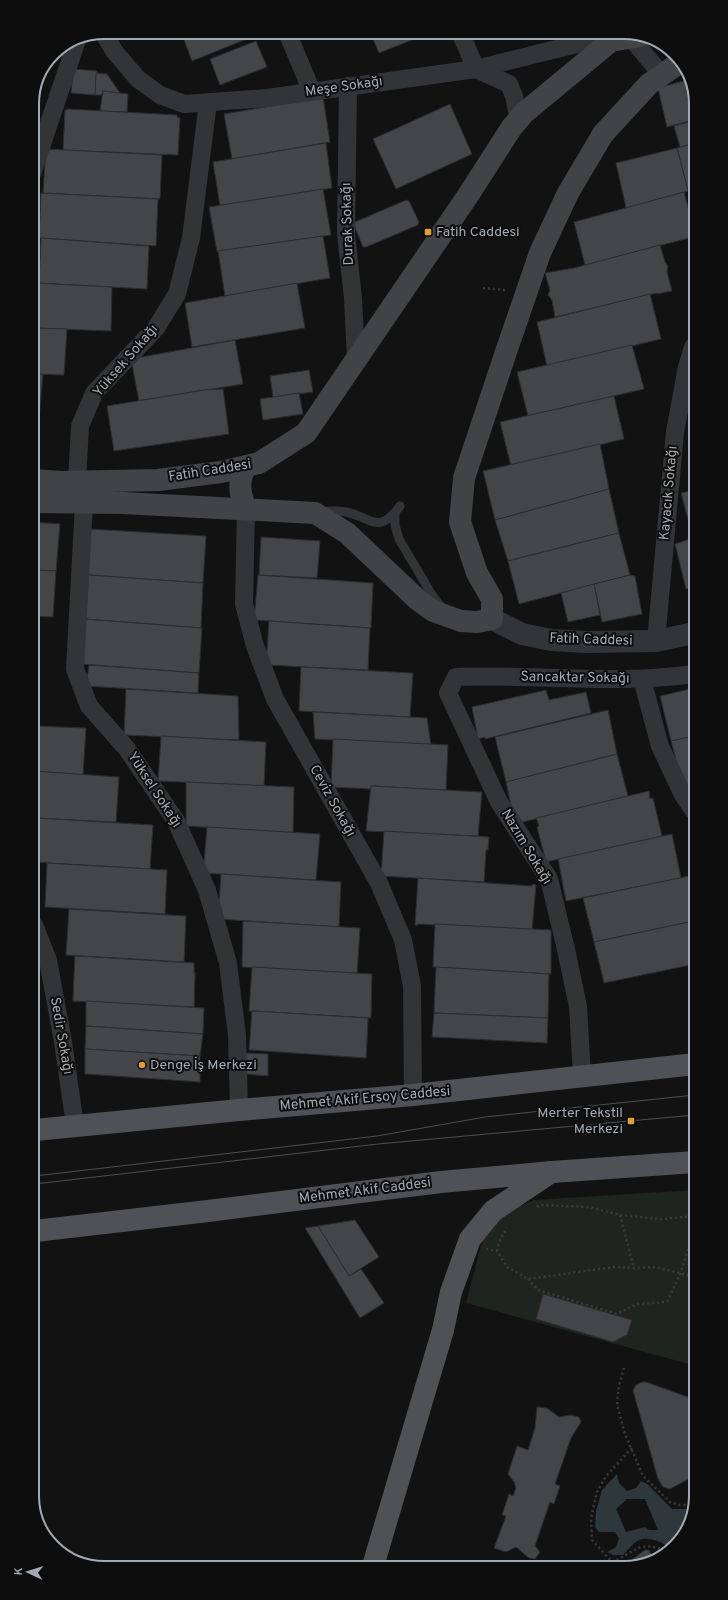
<svg xmlns="http://www.w3.org/2000/svg" width="728" height="1600" viewBox="0 0 728 1600" font-family="Overpass,sans-serif">
	<rect width="100%" height="100%" fill="#121213"/>
	<!-- green -->
	<polygon fill="#1e251f" points="695,1190 696,1366 466,1303 483,1238 507,1212 534,1200"/>
	<!-- water -->
	<path fill="#2e373c" fill-rule="evenodd" d="M 617,1474 L 619,1483 L 627,1491 L 636,1488 L 641,1481 L 647,1484 L 672,1509 L 692,1509 L 684,1536 L 669,1547 C 662,1542 648,1536 639,1540 C 633,1543 627,1551 623,1555 L 613,1555 L 607,1552 L 616,1547 L 619,1538 L 615,1532 L 599,1532 L 595,1527 L 596,1511 L 602,1490 ZM 627,1499 L 645,1499 L 658,1530 L 649,1530 L 645,1527 L 626,1532 L 616,1509 Z"/>
	<!-- building -->
	<g fill="#434548" stroke="#2c2c2f">
		<polygon points="128,32 143,32 131,37"/>
		<polygon points="181,32 252,32 254,36 192,61"/>
		<polygon points="370,32 432,32 379,53"/>
		<polygon points="469,32 491,32 473,40"/>
		<polygon points="523,32 545,32 524,36"/>
		<polygon points="256,41 267,67 220,85 210,59"/>
		<polygon points="73,69 97,71 95,95 71,93"/>
		<polygon points="96,73 107,74 120,93 103,91 102,95 95,95"/>
		<polygon points="691,79 692,120 667,127 658,88"/>
		<polygon points="103,91 128,94 127,112 100,111"/>
		<polygon points="323,97 330,142 232,159 224,114"/>
		<polygon points="450,104 472,154 396,189 373,139"/>
		<polygon points="67,109 177,115 177,117 180,118 178,155 63,150 65,110 67,110"/>
		<polygon points="692,121 692,144 680,147 674,126"/>
		<polygon points="326,143 332,188 220,206 213,162"/>
		<polygon points="692,144 692,190 688,191 677,148"/>
		<polygon points="677,148 688,191 626,208 616,163"/>
		<polygon points="46,149 162,155 160,199 43,193"/>
		<polygon points="323,189 331,235 217,252 209,207"/>
		<polygon points="684,192 692,222 693,237 585,265 574,222"/>
		<polygon points="41,193 158,199 156,246 39,238"/>
		<polygon points="406,200 409,201 419,222 418,225 366,247 363,247 354,225 355,222"/>
		<polygon points="323,236 330,278 225,296 218,251"/>
		<polygon points="41,238 149,246 147,289 39,283"/>
		<polygon points="660,245 665,262 668,266 667,272 672,291 657,294 657,293 555,317 552,300 548,295 550,290 545,273 574,268"/>
		<polygon points="33,283 112,287 111,331 33,328"/>
		<polygon points="297,283 305,328 192,347 185,303"/>
		<polygon points="650,294 661,339 547,366 537,322"/>
		<polygon points="33,328 67,329 64,375 33,374"/>
		<polygon points="235,340 243,384 139,401 131,359"/>
		<polygon points="632,345 644,389 528,416 517,372"/>
		<polygon points="309,370 313,392 273,397 270,376"/>
		<polygon points="33,374 43,374 39,418 33,418"/>
		<polygon points="223,389 229,434 114,451 107,406 204,390"/>
		<polygon points="299,393 303,414 263,420 260,399"/>
		<polygon points="614,396 624,439 511,466 500,422"/>
		<polygon points="33,418 39,418 37,464 33,464"/>
		<polygon points="600,444 609,489 495,520 483,471"/>
		<polygon points="609,489 619,533 508,561 495,520"/>
		<polygon points="693,490 693,538 681,493"/>
		<polygon points="33,522 60,524 56,571 33,570"/>
		<polygon points="90,529 206,536 203,583 88,575"/>
		<polygon points="619,533 630,575 519,604 508,561"/>
		<polygon points="261,537 320,541 317,578 259,575"/>
		<polygon points="693,538 693,587 686,589 675,544"/>
		<polygon points="33,570 56,571 53,617 34,616"/>
		<polygon points="88,575 203,583 201,628 86,619"/>
		<polygon points="258,575 373,583 371,628 254,620"/>
		<polygon points="630,575 635,576 642,614 602,622 594,584"/>
		<polygon points="594,584 600,615 568,622 561,593"/>
		<polygon points="84,619 202,628 199,673 82,664"/>
		<polygon points="269,621 370,628 368,670 266,665"/>
		<polygon points="89,665 199,673 198,693 86,686"/>
		<polygon points="301,667 413,673 410,717 299,711"/>
		<polygon points="694,688 694,736 671,741 660,696"/>
		<polygon points="126,689 238,696 239,740 124,735"/>
		<polygon points="546,690 549,700 586,692 591,713 485,739 485,737 478,739 472,707"/>
		<polygon points="608,710 617,754 506,782 495,737"/>
		<polygon points="313,712 427,718 431,745 315,739"/>
		<polygon points="34,726 86,728 83,775 34,771"/>
		<polygon points="161,736 266,742 264,786 158,781"/>
		<polygon points="694,736 694,783 683,786 671,741"/>
		<polygon points="333,739 448,745 446,790 371,786 371,789 331,787"/>
		<polygon points="617,754 628,796 515,824 506,782"/>
		<polygon points="34,771 119,777 116,822 34,818"/>
		<polygon points="186,782 294,787 293,833 186,826"/>
		<polygon points="371,786 482,792 478,836 366,831"/>
		<polygon points="649,791 650,799 653,798 662,836 546,862 537,827 539,826 536,818"/>
		<polygon points="36,818 153,825 150,869 34,862"/>
		<polygon points="207,827 320,834 316,880 203,873"/>
		<polygon points="384,831 489,837 488,850 486,850 484,882 381,876"/>
		<polygon points="672,834 681,878 566,901 558,859"/>
		<polygon points="47,863 167,870 165,914 45,907"/>
		<polygon points="221,874 341,882 339,927 218,919"/>
		<polygon points="694,875 694,921 594,942 583,898"/>
		<polygon points="418,878 532,886 532,884 536,885 532,930 418,924 418,925 415,925"/>
		<polygon points="69,909 186,916 184,962 66,955"/>
		<polygon points="243,921 360,928 357,973 242,967"/>
		<polygon points="694,921 695,964 604,983 594,942"/>
		<polygon points="435,924 551,930 551,974 433,967"/>
		<polygon points="75,956 194,963 194,973 195,972 194,1007 73,1001"/>
		<polygon points="75,956 194,963 194,973 195,972 194,1007 73,1001"/>
		<polygon points="252,967 372,974 371,1018 249,1011"/>
		<polygon points="436,967 549,974 548,1018 434,1013"/>
		<polygon points="86,1001 204,1008 203,1034 86,1026"/>
		<polygon points="252,1011 368,1018 366,1058 250,1049"/>
		<polygon points="252,1011 368,1018 366,1058 249,1050"/>
		<polygon points="434,1013 548,1018 547,1043 432,1037"/>
		<polygon points="86,1026 203,1034 200,1056 85,1049"/>
		<polygon points="85,1049 200,1056 200,1082 85,1074"/>
		<polygon points="246,1053 268,1054 268,1076 245,1074"/>
		<polygon points="355,1220 379,1257 349,1276 318,1226"/>
		<polygon points="318,1226 349,1276 361,1269 384,1303 360,1318 305,1228"/>
		<polygon points="543,1294 632,1320 627,1335 613,1342 536,1319"/>
		<polygon points="642,1382 646,1382 696,1400 696,1475 670,1489 663,1487 658,1479 634,1394 633,1390 636,1385"/>
		<polygon points="537,1407 547,1408 559,1417 570,1415 579,1417 581,1422 571,1438 555,1484 560,1486 554,1504 550,1502 535,1546 540,1552 535,1559 529,1558 516,1547 506,1552 494,1548 506,1516 502,1515 509,1494 513,1496 516,1488 514,1482 508,1474 517,1446 528,1450 535,1428"/>
		<polygon points="645,1550 649,1550 653,1559 647,1564 626,1564"/>
	</g>
	<g fill="none" stroke-linecap="round" stroke-linejoin="round">
		<!-- path -->
		<g stroke="#393b3e" stroke-width="2.5" stroke-dasharray="2 3" stroke-linecap="butt">
			<polyline points="483,288 506,290"/>
			<polyline points="537,1207 540,1205 589,1207 620,1215 661,1219 695,1216"/>
			<polyline points="620,1215 634,1268"/>
			<polyline points="486,1249 497,1251 507,1267 528,1279 613,1267 634,1268 656,1267 695,1277"/>
			<polyline points="497,1251 500,1240 507,1228"/>
			<polyline points="528,1279 538,1290 617,1314 637,1304 667,1302 680,1274 695,1228"/>
			<polyline points="624,1368 619,1385 617,1405 625,1434 643,1476 670,1502 680,1505 693,1505"/>
			<path d="M 632,1448 L 606,1476 L 597,1492 L 591,1518 L 592,1540 L 612,1562 C 635,1553 638,1539 665,1551"/>
		</g>
		<!-- service -->
		<g stroke="#333438" stroke-width="9">
			<path d="M 321,512 C 329,511 337,510 346,512 C 371,517 378,536 400,506"/>
			<polyline points="395,513 395,525 399,539 432,595 442,608"/>
		</g>
		<!-- minor -->
		<g stroke="#333438" stroke-width="18">
			<polyline points="103,32 114,51 138,79 160,95 184,104 267,98 476,69 593,40 611,41"/>
			<polyline points="287,32 312,92"/>
			<polyline points="460,32 476,69 509,84 514,96 518,116 512,127"/>
			<polyline points="628,32 630,37 662,75"/>
			<polyline points="348,86 346,234 353,298 356,360"/>
			<polyline points="32,174 78,37"/>
			<polyline points="77,482 80,426 94,393 156,328 177,294 191,238 208,102"/>
			<polyline points="84,503 75,669 89,706 127,749 176,821 207,890 228,963 237,1035 239,1110"/>
			<polyline points="246,509 244,604 255,646 275,699 379,883 403,940 412,986 413,1095"/>
			<polyline points="656,641 675,432 687,367 693,347"/>
			<polyline points="642,679 660,746 683,795 694,811"/>
			<polyline points="34,925 48,960 63,1042 75,1125"/>
			<path d="M 582,1076 L 578,1006 L 565,945 L 549,879 L 499,802 L 448,693 L 456,677 C 535,674 615,685 694,674"/>
		</g>
		<!-- tertiary -->
		<polyline stroke="#333438" stroke-width="22" points="492,619 522,634 551,640 586,642 656,641 694,633"/>
		<!-- secondary -->
		<g stroke="#414347" stroke-width="22">
			<polyline points="33,480 61,482 158,480 221,472 259,463 306,433 467,197 512,127 524,113 611,41 639,36"/>
			<polyline points="33,502 123,503 315,513 347,533 418,600 433,611 461,621 477,622 492,619 492,599 477,573 460,522 464,478 507,349 540,253 568,193 603,134 649,84 679,63"/>
			<path d="M 246,509 C 240,495 237,478 247,466"/>
		</g>
		<!-- primary -->
		<g stroke="#4f5156" stroke-width="22">
			<polyline points="35,1130 239,1110 413,1095 695,1064"/>
			<polyline points="35,1231 208,1211 441,1182 552,1172 695,1162"/>
			<polyline points="373,1566 443,1330 451,1292 470,1239 493,1211 551,1172"/>
		</g>
		<!-- tram -->
		<g stroke="#4c4e52" stroke-width="1">
			<polyline points="35,1176 377,1136 485,1117 695,1095"/>
			<polyline points="35,1184 378,1144 695,1115"/>
		</g>
	</g>
	<!-- markers -->
	<g fill="#e19e3c" stroke="#0d0d0e" stroke-width="1.5">
		<rect x="424" y="228" width="8" height="8" rx="2"/>
		<circle cx="142" cy="1065" r="4"/>
		<rect x="627" y="1117" width="8" height="8" rx="2"/>
	</g>
	<g text-anchor="middle" dominant-baseline="central" stroke-width="4" stroke-linejoin="round" paint-order="stroke">
		<!-- street labels -->
		<g font-size="14" fill="#a4aab2" stroke="#0d0d0e">
			<text transform="translate(344 87) rotate(-8)">Meşe Sokağı</text>
			<text transform="translate(348 224) rotate(-92)">Durak Sokağı</text>
			<text transform="translate(126 361) rotate(-49)">Yüksek Sokağı</text>
			<text transform="translate(210 471) rotate(-9)">Fatih Caddesi</text>
			<text transform="translate(669 493) rotate(-85)">Kayacık Sokağı</text>
			<text transform="translate(591 640) rotate(2)">Fatih Caddesi</text>
			<text transform="translate(575 678) rotate(1)">Sancaktar Sokağı</text>
			<text transform="translate(154 790) rotate(57)">Yüksel Sokağı</text>
			<text transform="translate(332 801) rotate(61)">Ceviz Sokağı</text>
			<text transform="translate(526 847) rotate(59)">Nazım Sokağı</text>
			<text transform="translate(61 1036) rotate(80)">Sedir Sokağı</text>
			<text transform="translate(365 1099) rotate(-5)">Mehmet Akif Ersoy Caddesi</text>
			<text transform="translate(365 1191) rotate(-7)">Mehmet Akif Caddesi</text>
		</g>
		<!-- poi labels -->
		<g font-size="14" fill="#a4aab2" stroke="#0d0d0e" text-anchor="start">
			<text x="436" y="232">Fatih Caddesi</text>
			<text x="150" y="1065">Denge İş Merkezi</text>
			<text x="623" y="1113" text-anchor="end">Merter Tekstil<tspan x="623" dy="16">Merkezi</tspan></text>
		</g>
	</g>
	<!-- crop -->
	<path d="M0 0H728V1600H0ZM104 39H624A65 65 0 0 1 689 104V1496A65 65 0 0 1 624 1561H104A65 65 0 0 1 39 1496V104A65 65 0 0 1 104 39Z" fill="#0d0d0e" fill-rule="evenodd"/>
	<path fill="none" stroke="#a4aab2" stroke-width="2" d="M104 39H624A65 65 0 0 1 689 104V1496A65 65 0 0 1 624 1561H104A65 65 0 0 1 39 1496V104A65 65 0 0 1 104 39Z"/>
	<!-- north arrow -->
	<g transform="translate(28 1572) rotate(274)" stroke="#0d0d0e" stroke-width="3" paint-order="stroke">
	<path d="M0-3L7 15L0 10L-7 15Z" fill="#a4aab2"/>
	<text y="-6" font-size="11" font-weight="bold" text-anchor="middle" fill="#a4aab2">K</text>
	</g>
</svg>
